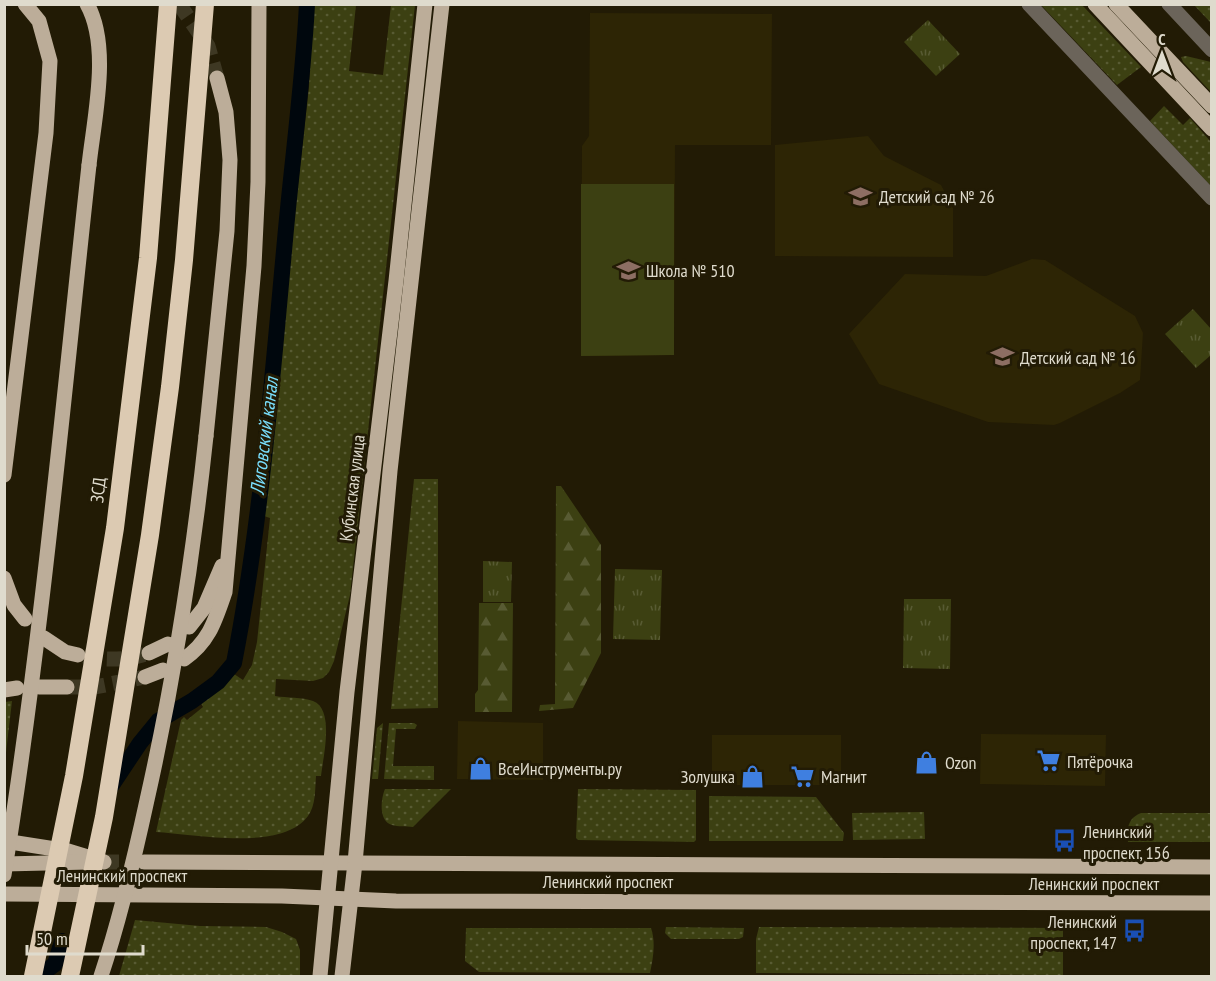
<svg xmlns="http://www.w3.org/2000/svg" width="1216" height="981" viewBox="0 0 1216 981" font-family="'PT Sans Narrow',sans-serif">
	<defs>
		<pattern id="grass-dots" width="8" height="8" patternUnits="userSpaceOnUse" patternTransform="scale(1.5)"><rect width="8" height="8" fill="#3c4012"/><path d="M2 2h.1M6 6h.1" fill="none" stroke="#585b33" stroke-width="1.8" stroke-linecap="round"/></pattern>
		<pattern id="forest-firs" width="22" height="20" patternUnits="userSpaceOnUse" patternTransform="scale(1.5)"><rect width="22" height="20" fill="#3c4012"/><path d="M5 1l3.5 6h-7zM16 11l3.5 6h-7z" fill="#585b33"/></pattern>
		<pattern id="park-tufts" width="24" height="20" patternUnits="userSpaceOnUse" patternTransform="scale(1.5)"><rect width="24" height="20" fill="#3c4012"/><path d="M3 7l-1-3M5 7V3M7 7l1-3M15 17l-1-3M17 17v-4M19 17l1-3" fill="none" stroke="#585b33"/></pattern>
	</defs>
	<rect width="100%" height="100%" fill="#221b05"/>
	<!-- built -->
	<g fill="#2d2505">
		<polygon points="590,13 772,14 771,145 675,145 674,355 581,356 582,146 589,136"/>
		<polygon points="868,136 884,156 941,185 953,208 953,257 775,256 775,145"/>
		<polygon points="1032,259 1045,260 1135,316 1143,333 1140,380 1120,393 1060,423 1054,425 988,422 879,384 849,334 905,274 986,276"/>
		<polygon points="458,721 543,723 543,780 457,779"/>
		<polygon points="981,734 1106,735 1105,786 980,784"/>
		<rect x="712" y="735" width="129" height="50"/>
	</g>
	<!-- grass -->
	<g fill="url(#grass-dots)">
		<path d="M 313,5 L 356,5 L 349,71 L 383,75 L 391,5 L 415,5 L 350,595 L 334,661 L 329,672 L 323,678 L 313,681 L 276,679 L 275,696 C 287,698 302,697 313,701 C 335,709 323,758 321,776 L 316,776 C 315,789 316,805 308,816 C 282,852 194,834 156,832 L 181,720 L 184,717 L 187,720 L 203,707 L 201,703 L 234,674 L 243,680 L 252,665 L 257,642 L 270,518 L 261,515 L 309,87 Z"/>
		<polygon points="1041,5 1082,5 1141,67 1117,85"/>
		<polygon points="1194,5 1211,5 1211,23"/>
		<polygon points="1186,56 1211,62 1211,92 1183,62 1181,57"/>
		<polygon points="1164,106 1183,125 1190,118 1211,142 1211,186 1150,121"/>
		<polygon points="414,479 438,479 438,708 391,709"/>
		<polygon points="12,701 5,761 5,702"/>
		<polygon points="383,723 378,779 372,779 377,728"/>
		<polygon points="389,723 414,723 417,725 415,729 396,729 393,766 434,766 434,780 384,779"/>
		<path d="M 385,789 L 451,789 L 413,827 C 406,826 398,827 392,825 C 378,821 381,798 385,789 Z"/>
		<polygon points="578,789 696,790 696,840 694,842 578,840 576,838"/>
		<polygon points="709,796 816,797 844,833 843,841 709,841"/>
		<polygon points="924,812 925,839 853,840 852,813"/>
		<path d="M 1141,813 L 1211,813 L 1211,842 L 1128,842 C 1126,829 1128,818 1141,813 Z"/>
		<polygon points="135,920 200,926 266,927 282,932 296,939 300,950 300,976 119,976"/>
		<polygon points="666,927 744,928 743,937 739,939 671,939 665,933"/>
		<polygon points="759,927 1063,928 1063,975 756,973 756,939"/>
		<path d="M 466,928 L 651,928 C 656,943 653,958 650,973 L 479,972 L 465,961 Z"/>
	</g>
	<!-- forest -->
	<g fill="url(#forest-firs)">
		<polygon points="556,486 561,486 601,545 601,653 573,708 539,711 540,705 555,704"/>
		<polygon points="479,603 513,603 512,712 475,712 475,694 478,690"/>
	</g>
	<!-- park -->
	<g fill="url(#park-tufts)">
		<polygon points="928,20 960,54 936,76 904,42"/>
		<polygon points="1193,309 1212,330 1211,355 1196,368 1165,334"/>
		<polygon points="483,561 512,562 511,602 483,602"/>
		<polygon points="615,569 662,570 660,640 613,639"/>
		<polygon points="904,599 951,599 950,669 903,668"/>
	</g>
	<!-- pitch -->
	<polygon fill="#3c4012" points="581,184 674,184 674,355 581,356"/>
	<g fill="none" stroke-linecap="round" stroke-linejoin="round">
		<!-- canal -->
		<g stroke="#00070d" stroke-width="16">
			<path d="M 108,791 L 140,743 L 158,721 L 192,701 L 218,682 L 234,663 C 261,524 272,381 285,240 C 292,161 303,83 307,4"/>
			<polyline points="39,976 55,964 62,941"/>
		</g>
		<!-- major-tunnel -->
		<g stroke="#3e3823" stroke-width="15" stroke-dasharray="15 8" stroke-linecap="butt">
			<polyline points="179,4 208,46 217,78"/>
			<path d="M 84,656 C 107,661 127,660 149,653"/>
			<polyline points="67,687 95,687 145,677"/>
			<polyline points="104,862 144,862"/>
		</g>
		<!-- minor -->
		<g stroke="#6b645a" stroke-width="15">
			<polyline points="1029,4 1212,198"/>
			<polyline points="1169,4 1212,50"/>
		</g>
		<!-- major -->
		<g stroke="#bcad99" stroke-width="15">
			<path d="M 87,4 C 111,47 94,118 89,165"/>
			<polyline points="1095,4 1212,129"/>
			<polyline points="1116,4 1212,106"/>
			<polyline points="206,436 227,231 230,160 226,112 217,78"/>
			<polyline points="4,475 46,133 50,61 39,21 25,4"/>
			<polyline points="4,578 14,605 25,619"/>
			<polyline points="189,627 204,608 222,566"/>
			<polyline points="44,638 65,652 78,655"/>
			<polyline points="149,653 168,644"/>
			<path d="M 184,659 C 209,642 215,621 225,592 L 254,266 L 258,182 L 259,4"/>
			<polyline points="145,677 163,670"/>
			<polyline points="39,687 67,687"/>
			<polyline points="4,690 17,688"/>
			<polyline points="4,841 68,851 104,862"/>
			<polyline points="144,862 1212,867"/>
			<polyline points="4,864 89,862"/>
			<polyline points="4,894 282,896 396,901 1212,903"/>
			<polyline points="320,976 347,692 396,281 425,4"/>
			<polyline points="342,976 355,863 390,471 442,4"/>
		</g>
		<!-- major-bridge -->
		<g stroke="#bcad99" stroke-width="15">
			<path d="M 4,875 C 42,639 63,402 89,165"/>
			<path d="M 101,976 C 120,919 134,860 147,800 C 174,680 193,558 206,436"/>
		</g>
		<!-- highway-bridge -->
		<g stroke="#dccab2" stroke-width="18">
			<polyline points="33,976 74,776 115,528 148,258 168,4"/>
			<polyline points="70,976 104,817 150,535 170,387 184,260 205,4"/>
		</g>
	</g>
	<!-- icons -->
	<defs>
		<symbol id="school-bare" viewBox="-9 -9 18 18"><path d="M0-5L7-2L0 1L-7-2ZM-4 1L0 2.5L4 1V4Q0 6-4 4Z" fill="#8d6e63" stroke="#221b05" stroke-width="2.5" paint-order="stroke"/></symbol>
		<symbol id="supermarket-bare" viewBox="-9 -9 18 18"><path d="M-6-5.5h2.5l.6 2H6L4.5 2H-2.5L-4.4-4H-6ZM-1.5 3.2a1.3 1.3 0 1 0 .1 0ZM3 3.2a1.3 1.3 0 1 0 .1 0Z" fill="#3f7fe0" stroke="#221b05" stroke-width="2.5" paint-order="stroke"/></symbol>
		<symbol id="shop-bare" viewBox="-9 -9 18 18"><path d="M-5-2.5h2.3a2.7 3.5 0 0 1 5.4 0H5L5.5 6h-11ZM-1.5-2.5h3a1.5 2.3 0 0 0-3 0Z" fill="#3f7fe0" stroke="#221b05" stroke-width="2.5" paint-order="stroke"/></symbol>
		<symbol id="bus-bare" viewBox="-9 -9 18 18"><path d="M-5-6H5V4H4V6H2V4H-2V6H-4V4H-5ZM-3.5-4V0h7V-4ZM-3.5 1.2v1.5H-2V1.2ZM2 1.2v1.5H3.5V1.2Z" fill="#1a4fb4" stroke="#221b05" stroke-width="2.5" paint-order="stroke"/></symbol>
	</defs>
	<g fill-rule="evenodd">
		<use href="#school-bare" x="844" y="180" width="33" height="33"/>
		<use href="#school-bare" x="612" y="254" width="33" height="33"/>
		<use href="#school-bare" x="986" y="340" width="33" height="33"/>
		<use href="#supermarket-bare" x="1032" y="744" width="33" height="33"/>
		<use href="#shop-bare" x="910" y="746" width="33" height="33"/>
		<use href="#shop-bare" x="464" y="752" width="33" height="33"/>
		<use href="#shop-bare" x="736" y="760" width="33" height="33"/>
		<use href="#supermarket-bare" x="786" y="760" width="33" height="33"/>
		<use href="#bus-bare" x="1048" y="824" width="33" height="33"/>
		<use href="#bus-bare" x="1118" y="914" width="33" height="33"/>
	</g>
	<g text-anchor="middle" dominant-baseline="central" stroke-width="6" stroke-linejoin="round" paint-order="stroke">
		<!-- poi labels -->
		<g font-size="18" fill="#dfdbcd" stroke="#221b05" text-anchor="start">
			<text x="879" y="196">Детский сад № 26</text>
			<text x="646" y="270">Школа № 510</text>
			<text x="1020" y="357">Детский сад № 16</text>
			<text x="1067" y="761">Пятёрочка</text>
			<text x="945" y="762">Ozon</text>
			<text x="498" y="768">ВсеИнструменты.ру</text>
			<text x="735" y="776" text-anchor="end">Золушка</text>
			<text x="821" y="776">Магнит</text>
			<text x="1083" y="831">Ленинский<tspan x="1083" dy="21">проспект, 156</tspan></text>
			<text x="1117" y="921" text-anchor="end">Ленинский<tspan x="1117" dy="21">проспект, 147</tspan></text>
		</g>
		<!-- street labels -->
		<g font-size="18" fill="#dfdbcd" stroke="#221b05">
			<text transform="translate(352 488) rotate(-83)">Кубинская улица</text>
			<text transform="translate(98 490) rotate(-83)">ЗСД</text>
			<text x="122" y="875">Ленинский проспект</text>
			<text x="608" y="881">Ленинский проспект</text>
			<text x="1094" y="883">Ленинский проспект</text>
		</g>
		<!-- water labels -->
		<g font-size="20" font-style="italic" fill="#79defc" stroke="#221b05">
			<text transform="translate(264 436) rotate(-83)">Лиговский канал</text>
		</g>
	</g>
	<!-- border -->
	<rect width="1216" height="981" fill="none" stroke="#dfdbcd" stroke-width="12"/>
	<!-- north arrow -->
	<g transform="translate(1162 54)" stroke="#221b05" stroke-width="4.5" paint-order="stroke">
	<path d="M0-4.5L10 22L0 15L-10 22Z" fill="#dfdbcd"/>
	<text y="-9" font-size="16" font-weight="bold" text-anchor="middle" fill="#dfdbcd">С</text>
	</g>
	<!-- scale -->
	<path d="M27 945v9h116v-9" fill="none" stroke="#dfdbcd" stroke-width="3"/>
	<text x="36" y="945" font-size="18" fill="#dfdbcd" stroke="#221b05" stroke-width="4.5" paint-order="stroke">50 m</text>
</svg>
